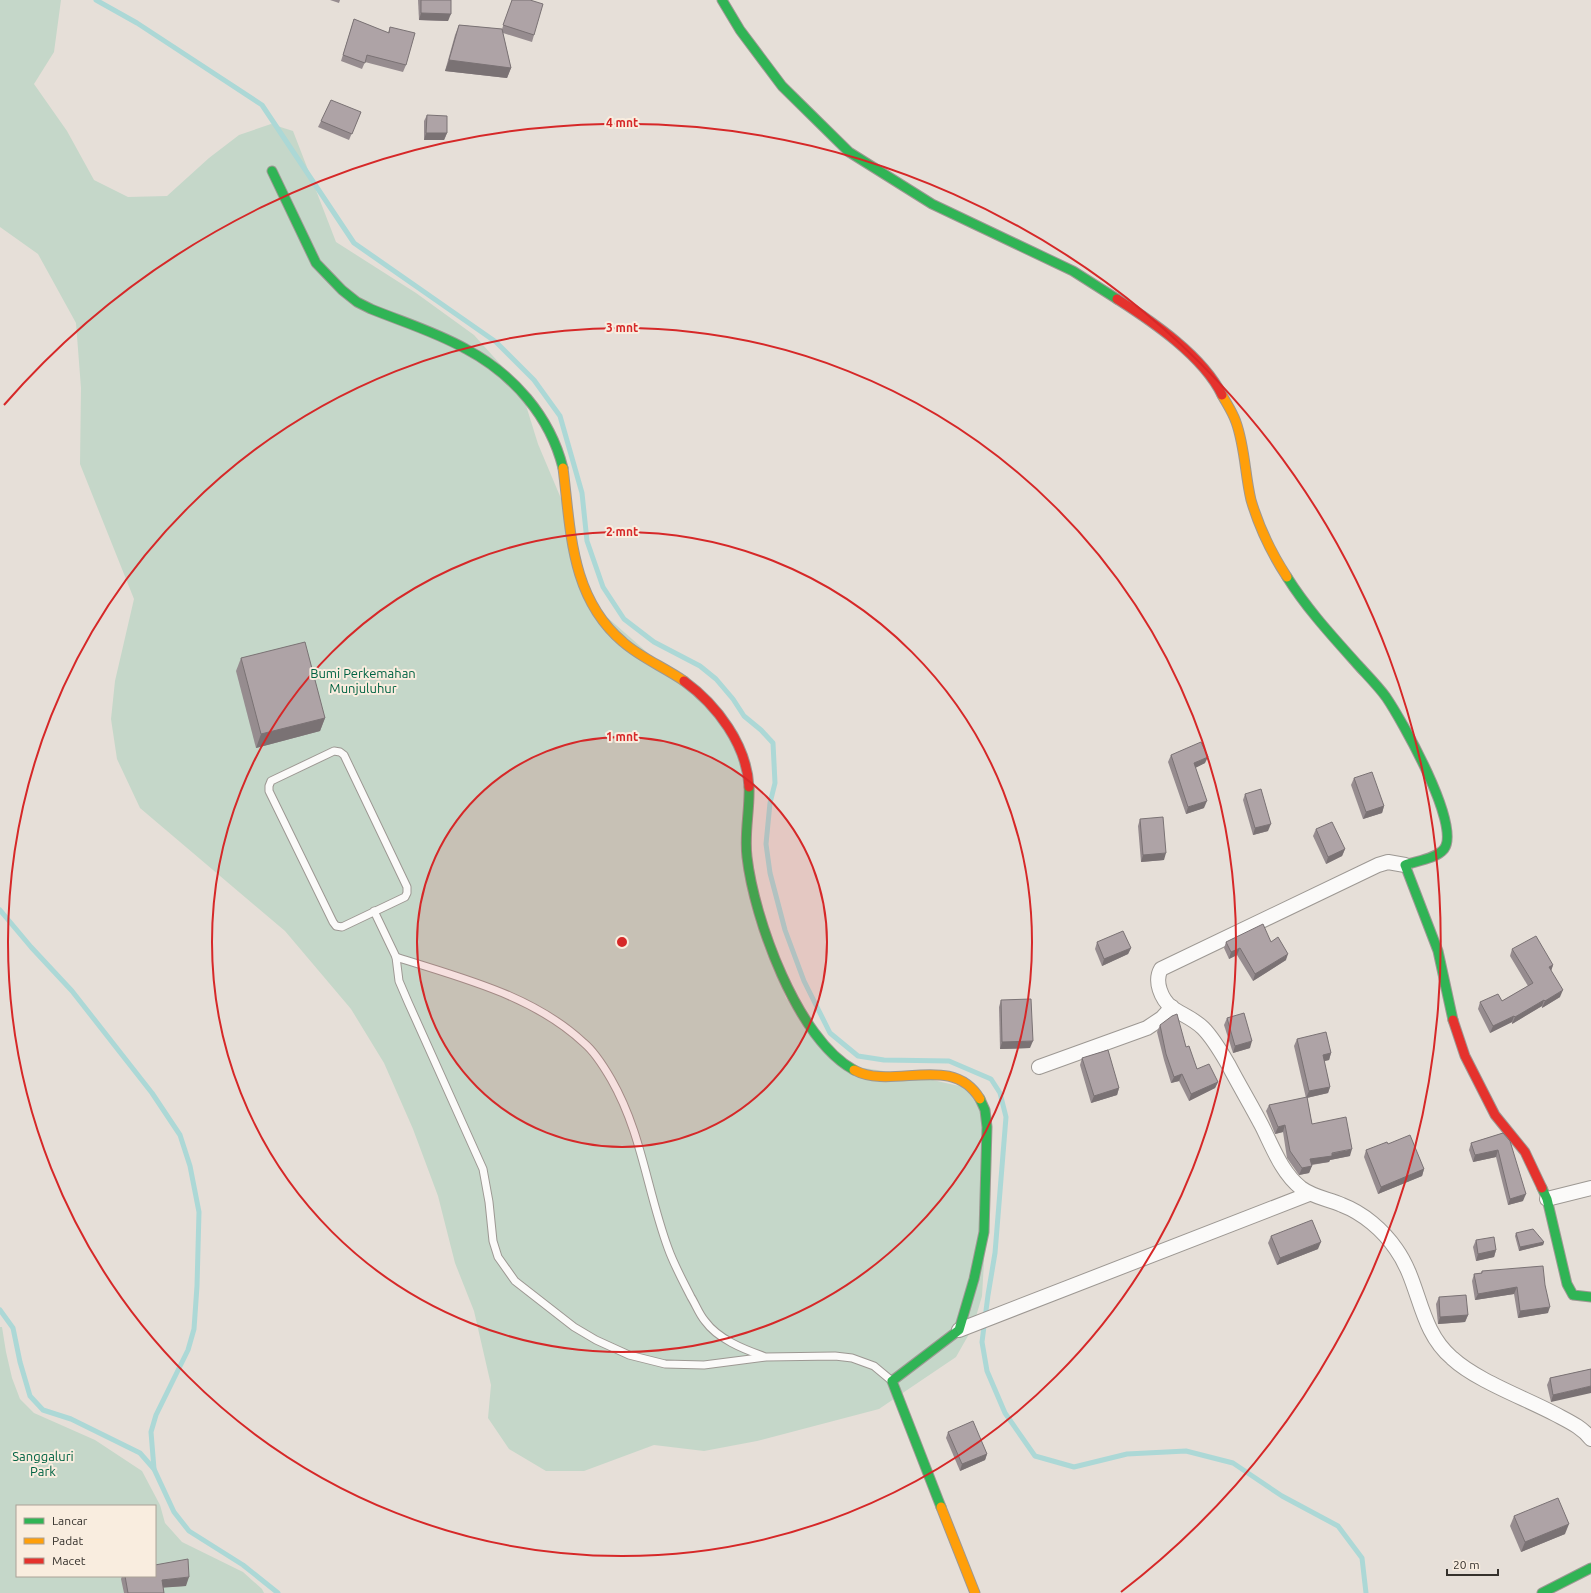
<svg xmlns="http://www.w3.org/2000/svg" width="1591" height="1593" viewBox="0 0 1591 1593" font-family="Ubuntu,sans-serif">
	<rect width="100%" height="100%" fill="#e6dfd8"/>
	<!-- green -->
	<g fill="#c5d7c9" fill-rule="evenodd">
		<polygon points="0,0 61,0 54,52 34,84 67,131 94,180 128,197 167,196 209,158 239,135 271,124 293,131 336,242 416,293 474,335 520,386 538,444 573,527 592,604 738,732 754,902 786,998 839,1064 915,1076 968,1088 989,1118 984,1262 982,1296 973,1327 956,1357 879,1409 757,1441 704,1451 654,1445 584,1471 546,1471 509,1449 488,1418 491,1385 474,1311 455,1263 438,1196 413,1129 384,1063 351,1009 285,931 140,808 117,759 111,719 115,681 134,599 80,464 81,388 76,323 38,254 0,227"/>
		<path d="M 0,1327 L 2,1327 L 6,1352 L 12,1378 L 20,1399 L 34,1413 L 95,1440 L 142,1471 L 160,1505 L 165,1523 L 182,1542 L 243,1572 L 262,1589 L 264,1593 L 0,1593 ZM 17,1506 L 155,1506 L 155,1576 L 17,1576 Z"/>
	</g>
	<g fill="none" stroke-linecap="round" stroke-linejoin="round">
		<!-- stream -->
		<g stroke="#acd8d6" stroke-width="5">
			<polyline points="96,0 137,23 262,105 354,243 496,342 534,380 560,416 582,493 587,541 603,587 624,619 654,642 700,666 716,679 733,699 744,716 761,730 773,743 775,783 770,803 766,844 770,873 785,930 804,981 830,1033 858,1056 884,1060 949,1061 991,1079 1000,1093 1006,1117 995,1253 988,1295 982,1342 987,1371 1005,1413 1035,1456 1074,1467 1127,1454 1186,1451 1233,1463 1282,1496 1338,1526 1362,1558 1366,1593"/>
			<polyline points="0,910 31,947 72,991 152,1093 180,1135 190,1166 199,1212 197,1286 194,1329 188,1350 156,1415 151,1432 154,1469"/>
			<polyline points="0,1310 13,1328 20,1362 30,1396 43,1410 71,1419 140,1453 154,1469 174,1512 189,1531 243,1565 278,1593"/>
		</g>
		<defs>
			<g id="lane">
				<polygon points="334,751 340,752 344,755 407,887 407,893 405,897 342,927 336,926 333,922 269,791 269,786 271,781"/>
				<polyline points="374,911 396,957 399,981 408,1002 483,1169 489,1202 493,1241 498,1257 515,1281 574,1327 596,1340 629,1355 665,1364 704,1365 766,1357 835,1356 852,1358 874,1366 892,1381"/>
				<path d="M 396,957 C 461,978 533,995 584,1043 C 595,1052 604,1067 611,1079 C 642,1133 647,1191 668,1248 C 674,1265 683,1281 691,1297 C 696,1305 699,1314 705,1321 C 718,1339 743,1349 763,1356"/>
			</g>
			<g id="street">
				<path d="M 1405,865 L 1388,862 L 1378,865 L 1161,969 C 1154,981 1161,999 1172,1008 C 1183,1015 1194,1019 1203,1028 C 1213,1038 1221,1052 1228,1064 C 1239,1085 1251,1105 1262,1126 C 1273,1148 1282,1173 1301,1188 C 1313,1197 1328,1199 1342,1205 C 1363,1213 1383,1230 1396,1249 C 1421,1284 1418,1329 1452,1358 C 1477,1381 1525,1398 1555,1414 C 1568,1421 1582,1427 1591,1439"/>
				<polyline points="1039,1067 1147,1028 1162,1018 1172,1007"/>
				<polyline points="1547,1199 1591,1188"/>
				<polyline points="959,1330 1309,1194"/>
			</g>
			<g id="fast">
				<polyline points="722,0 740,30 782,86 849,152 932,204 1073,271 1117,299"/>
				<path d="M 272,171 L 316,263 L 342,290 L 357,302 L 371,309 C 403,322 436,332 466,349 C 513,374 550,416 563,468"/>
				<path d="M 1287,577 C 1307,609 1333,637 1358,665 C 1367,675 1378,686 1386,697 C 1401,719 1462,826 1444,849 C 1436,859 1416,861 1405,865 L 1438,951 L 1453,1020"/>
				<path d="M 749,787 C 750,810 744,833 747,857 C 754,918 797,1039 854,1070"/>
				<polyline points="1542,1188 1547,1199 1567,1284 1573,1295 1591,1297"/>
				<polyline points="941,1507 892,1381 959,1330 974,1279 984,1232 987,1127 985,1110 980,1099"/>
				<polyline points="1542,1593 1591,1568"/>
			</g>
			<g id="slow">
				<path d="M 1222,395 C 1227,404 1233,413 1236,422 C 1245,447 1245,475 1251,500 C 1259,527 1272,554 1287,577"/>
				<path d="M 563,468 C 571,530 570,597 623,642 C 641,658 664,667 684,681"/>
				<path d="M 854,1070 C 893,1091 952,1052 980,1099"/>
				<polyline points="941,1507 975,1593"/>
			</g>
			<g id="jam">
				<path d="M 1117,299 C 1153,322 1203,356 1222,395"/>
				<path d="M 684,681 C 717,705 747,745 749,787"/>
				<polyline points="1453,1020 1465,1056 1495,1115 1525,1152 1542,1188"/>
			</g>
		</defs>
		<!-- lane casing -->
		<use href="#lane" stroke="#9d9893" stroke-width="9"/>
		<!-- street casing -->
		<use href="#street" stroke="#9d9893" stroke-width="16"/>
		<!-- fast casing -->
		<use href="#fast" stroke="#9d9893" stroke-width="11"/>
		<!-- slow casing -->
		<use href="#slow" stroke="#9d9893" stroke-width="11"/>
		<!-- jam casing -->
		<use href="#jam" stroke="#9d9893" stroke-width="11"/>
		<!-- lane -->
		<use href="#lane" stroke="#fbfaf9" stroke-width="7"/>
		<!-- street -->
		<use href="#street" stroke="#fbfaf9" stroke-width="14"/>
		<!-- fast -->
		<use href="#fast" stroke="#30b455" stroke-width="9"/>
		<!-- slow -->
		<use href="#slow" stroke="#ff9f0a" stroke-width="9"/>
		<!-- jam -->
		<use href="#jam" stroke="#e5322d" stroke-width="9"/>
	</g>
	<!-- wall -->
	<g fill="#968c8f">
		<polygon points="330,0 340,0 339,3"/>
		<polygon points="418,0 451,0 448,21 419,20"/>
		<polygon points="512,0 534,35 532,42 503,33 511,68 507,78 445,71 455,35 459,25 502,29"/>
		<polygon points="354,19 388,33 390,27 406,65 403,72 365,62 362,69 341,61"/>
		<polygon points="361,112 349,140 318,127 321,121"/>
		<polygon points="427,115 447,133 444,140 424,140 424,121"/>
		<polygon points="241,658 325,718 320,731 256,748 236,671"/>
		<polygon points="1171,755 1205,763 1195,768 1204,808 1186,814 1168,762"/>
		<polygon points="1354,778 1384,806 1382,813 1363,819 1351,785"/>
		<polygon points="1245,794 1268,831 1253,835 1243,800"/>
		<polygon points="1140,819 1164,860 1141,862 1138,826"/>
		<polygon points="1316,829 1345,849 1342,856 1326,864 1313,836"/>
		<polygon points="1097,942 1131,948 1128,954 1102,966 1095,949"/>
		<polygon points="1226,942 1271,942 1286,960 1253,981 1237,955 1229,959 1224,948"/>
		<polygon points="1512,949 1553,965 1551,971 1560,997 1542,1008 1542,1006 1512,1024 1512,1022 1490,1033 1478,1009 1480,1002 1502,1001 1528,986 1510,956"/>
		<polygon points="1001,1000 1030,1048 1000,1049 999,1007"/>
		<polygon points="1227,1018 1250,1048 1233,1053 1224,1025"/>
		<polygon points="1160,1025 1186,1047 1197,1069 1218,1082 1215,1088 1189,1101 1179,1081 1171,1083 1164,1060 1157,1032"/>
		<polygon points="1297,1039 1331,1053 1329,1060 1324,1061 1330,1087 1328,1093 1307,1098 1312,1124 1350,1156 1330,1160 1329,1162 1312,1165 1309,1173 1299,1175 1287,1158 1283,1132 1275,1134 1266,1111 1269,1105 1306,1098 1294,1046"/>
		<polygon points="1082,1058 1119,1088 1117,1095 1091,1103 1080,1065"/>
		<polygon points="1503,1133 1523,1201 1508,1205 1496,1157 1473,1162 1469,1150 1471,1143"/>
		<polygon points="1388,1144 1424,1169 1422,1176 1378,1194 1364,1157 1366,1150"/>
		<polygon points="1516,1233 1544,1242 1543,1245 1519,1251 1515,1236"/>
		<polygon points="1271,1236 1318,1249 1277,1265 1268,1243"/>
		<polygon points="1476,1240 1496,1250 1494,1257 1476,1261 1473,1247"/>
		<polygon points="1482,1271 1545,1285 1548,1313 1518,1318 1514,1294 1475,1300 1472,1281 1474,1274 1481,1273"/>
		<polygon points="1439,1297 1468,1315 1465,1322 1438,1324 1436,1304"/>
		<polygon points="1591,1369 1551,1402 1547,1385 1550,1378"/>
		<polygon points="948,1432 987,1454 985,1460 960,1471 946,1438"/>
		<polygon points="1514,1516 1565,1534 1521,1552 1510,1526"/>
		<polygon points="122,1576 155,1576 186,1586 163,1587 164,1593 124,1593 121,1579"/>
	</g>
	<!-- shaded-wall -->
	<g fill="#7a7274">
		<polygon points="421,13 451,14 448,21 419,20"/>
		<polygon points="449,60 511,68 507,78 445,71"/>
		<polygon points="426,133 447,133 444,140 424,140"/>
		<polygon points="325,718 320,731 256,748 261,734"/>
		<polygon points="1208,757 1205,763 1191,770 1194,763"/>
		<polygon points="1207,801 1204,808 1186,814 1188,807"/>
		<polygon points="1384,806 1382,813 1363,819 1366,812"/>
		<polygon points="1271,824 1268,831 1253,835 1255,828"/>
		<polygon points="1345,849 1342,856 1326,864 1328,857"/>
		<polygon points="1166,853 1164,860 1141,862 1143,855"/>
		<polygon points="1131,948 1128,954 1102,966 1104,959"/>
		<polygon points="1240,948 1237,955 1229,959 1231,952"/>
		<polygon points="1288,954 1286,960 1253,981 1255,974"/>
		<polygon points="1553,965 1551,971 1549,967"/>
		<polygon points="1563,990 1560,997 1542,1008 1545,1001"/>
		<polygon points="1544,1000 1542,1006 1512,1024 1515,1017"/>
		<polygon points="1514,1016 1512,1022 1490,1033 1493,1026"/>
		<polygon points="1033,1041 1030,1048 1000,1049 1002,1042"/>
		<polygon points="1252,1041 1250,1048 1233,1053 1235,1046"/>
		<polygon points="1331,1053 1329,1060 1320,1062 1323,1055"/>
		<polygon points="1182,1074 1179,1081 1171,1083 1174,1077"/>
		<polygon points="1218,1082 1215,1088 1189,1101 1191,1094"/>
		<polygon points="1330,1087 1328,1093 1306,1098 1309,1091"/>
		<polygon points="1119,1088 1117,1095 1091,1103 1094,1096"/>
		<polygon points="1285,1125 1283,1132 1275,1134 1278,1127"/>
		<polygon points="1352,1149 1350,1156 1330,1160 1329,1162 1308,1165 1310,1159"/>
		<polygon points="1498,1150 1496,1157 1473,1162 1475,1155"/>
		<polygon points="1312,1166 1309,1173 1299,1175 1302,1168"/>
		<polygon points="1424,1169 1422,1176 1378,1194 1381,1187"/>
		<polygon points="1526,1194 1523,1201 1508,1205 1510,1199"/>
		<polygon points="1321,1242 1318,1249 1277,1265 1280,1258"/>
		<polygon points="1544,1242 1543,1245 1519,1251 1520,1247"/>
		<polygon points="1496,1250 1494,1257 1476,1261 1478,1254"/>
		<polygon points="1517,1287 1514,1294 1475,1300 1478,1294"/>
		<polygon points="1550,1307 1548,1313 1518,1318 1520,1311"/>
		<polygon points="1468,1315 1465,1322 1438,1324 1440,1317"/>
		<polygon points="1591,1386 1591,1393 1551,1402 1553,1395"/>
		<polygon points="987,1454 985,1460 960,1471 962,1464"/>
		<polygon points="1569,1524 1565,1534 1521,1552 1525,1542"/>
		<polygon points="189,1577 186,1586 159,1588 162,1580"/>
	</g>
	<!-- building -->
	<g fill="#aea3a6" stroke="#7a7274">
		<polygon points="421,0 451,0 451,14 421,13"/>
		<polygon points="512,0 530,0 543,4 534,35 503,25"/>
		<polygon points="354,19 389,33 390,27 415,33 406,65 367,55 365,63 343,55"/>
		<polygon points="459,25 502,29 511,68 449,60"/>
		<polygon points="331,100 361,112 352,134 321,121"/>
		<polygon points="427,115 447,116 447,133 426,133"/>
		<polygon points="305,642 325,718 261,734 241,658"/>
		<polygon points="1201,742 1208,757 1194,763 1207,801 1188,807 1171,755"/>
		<polygon points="1372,772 1384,806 1366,812 1354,778"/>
		<polygon points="1261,789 1271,824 1255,828 1245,794"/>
		<polygon points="1163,817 1166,853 1143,855 1140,819"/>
		<polygon points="1332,822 1345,849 1328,857 1316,829"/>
		<polygon points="1263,924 1271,942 1278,937 1288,954 1255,974 1240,948 1231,952 1226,942"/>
		<polygon points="1123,931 1131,948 1104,959 1097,942"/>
		<polygon points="1536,936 1553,965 1549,967 1563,990 1545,1001 1544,1000 1515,1017 1514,1016 1493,1026 1480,1002 1498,994 1502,1001 1533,983 1512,949"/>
		<polygon points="1031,999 1033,1041 1002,1042 1001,1000"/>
		<polygon points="1244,1013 1252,1041 1235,1046 1227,1018"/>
		<polygon points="1177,1014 1186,1047 1189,1046 1197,1069 1209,1064 1218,1082 1191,1094 1182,1074 1174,1077 1166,1054 1160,1025 1172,1016"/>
		<polygon points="1326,1032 1331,1053 1323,1055 1330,1087 1309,1091 1297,1039"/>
		<polygon points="1108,1050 1119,1088 1094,1096 1082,1058"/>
		<polygon points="1307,1097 1312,1124 1346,1117 1352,1149 1332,1153 1332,1156 1310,1159 1312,1166 1302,1168 1290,1151 1285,1125 1278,1127 1269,1105"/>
		<polygon points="1503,1133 1510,1141 1526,1194 1510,1199 1498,1150 1475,1155 1471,1143"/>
		<polygon points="1410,1135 1424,1169 1381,1187 1366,1150 1387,1142 1388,1144"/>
		<polygon points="1312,1220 1321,1242 1280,1258 1271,1236"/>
		<polygon points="1533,1229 1544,1242 1520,1247 1516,1233"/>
		<polygon points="1494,1237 1496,1250 1478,1254 1476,1240"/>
		<polygon points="1543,1266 1545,1285 1550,1307 1520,1311 1517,1287 1478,1294 1474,1274 1482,1273 1482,1271"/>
		<polygon points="1466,1295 1468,1315 1440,1317 1439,1297"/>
		<polygon points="1591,1369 1591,1386 1553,1395 1550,1378"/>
		<polygon points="973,1421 987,1454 962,1464 948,1432"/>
		<polygon points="1558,1498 1569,1524 1525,1542 1514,1516"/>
		<polygon points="188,1559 189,1577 162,1580 164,1593 128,1593 125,1576 155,1576 155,1565"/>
	</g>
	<!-- distance rings -->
	<circle cx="622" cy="942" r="205" fill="#d62828" fill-opacity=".12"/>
	<g fill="none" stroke="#d62828" stroke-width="2">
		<circle cx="622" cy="942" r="205"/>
		<circle cx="622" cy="942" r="410"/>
		<circle cx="622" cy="942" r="614"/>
		<path d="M4 405A819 819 0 1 1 1121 1592"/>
	</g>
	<g text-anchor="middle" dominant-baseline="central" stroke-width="4" stroke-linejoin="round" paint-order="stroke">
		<!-- park labels -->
		<g font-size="13" fill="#006343" stroke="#f9eddf">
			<text x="363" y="673">Bumi Perkemahan<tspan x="363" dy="15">Munjuluhur</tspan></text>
			<text x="43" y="1456">Sanggaluri<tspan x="43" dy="15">Park</tspan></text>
		</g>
	</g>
	<circle cx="622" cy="942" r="6" fill="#d62828" stroke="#f9eddf" stroke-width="2"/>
	<g font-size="12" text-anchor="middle" font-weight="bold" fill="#d62828" stroke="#f9eddf" stroke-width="4" stroke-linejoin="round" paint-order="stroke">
		<text x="622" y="127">4 mnt</text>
		<text x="622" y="332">3 mnt</text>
		<text x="622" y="536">2 mnt</text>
		<text x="622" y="741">1 mnt</text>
	</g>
	<!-- legend -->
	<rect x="16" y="1505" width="140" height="72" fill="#f9eddf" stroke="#aba297"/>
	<rect x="24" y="1518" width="20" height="6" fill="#30b455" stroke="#aba297"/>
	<text x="52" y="1525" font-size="12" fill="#35312c">Lancar</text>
	<rect x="24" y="1538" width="20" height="6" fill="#ff9f0a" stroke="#aba297"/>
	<text x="52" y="1545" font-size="12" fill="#35312c">Padat</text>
	<rect x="24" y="1558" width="20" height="6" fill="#e5322d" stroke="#aba297"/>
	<text x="52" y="1565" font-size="12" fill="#35312c">Macet</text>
	<!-- scale -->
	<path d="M1447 1569v6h51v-6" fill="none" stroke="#35312c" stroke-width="2"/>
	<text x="1453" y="1569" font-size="12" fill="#35312c" stroke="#f9eddf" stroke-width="3" paint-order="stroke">20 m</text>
</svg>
